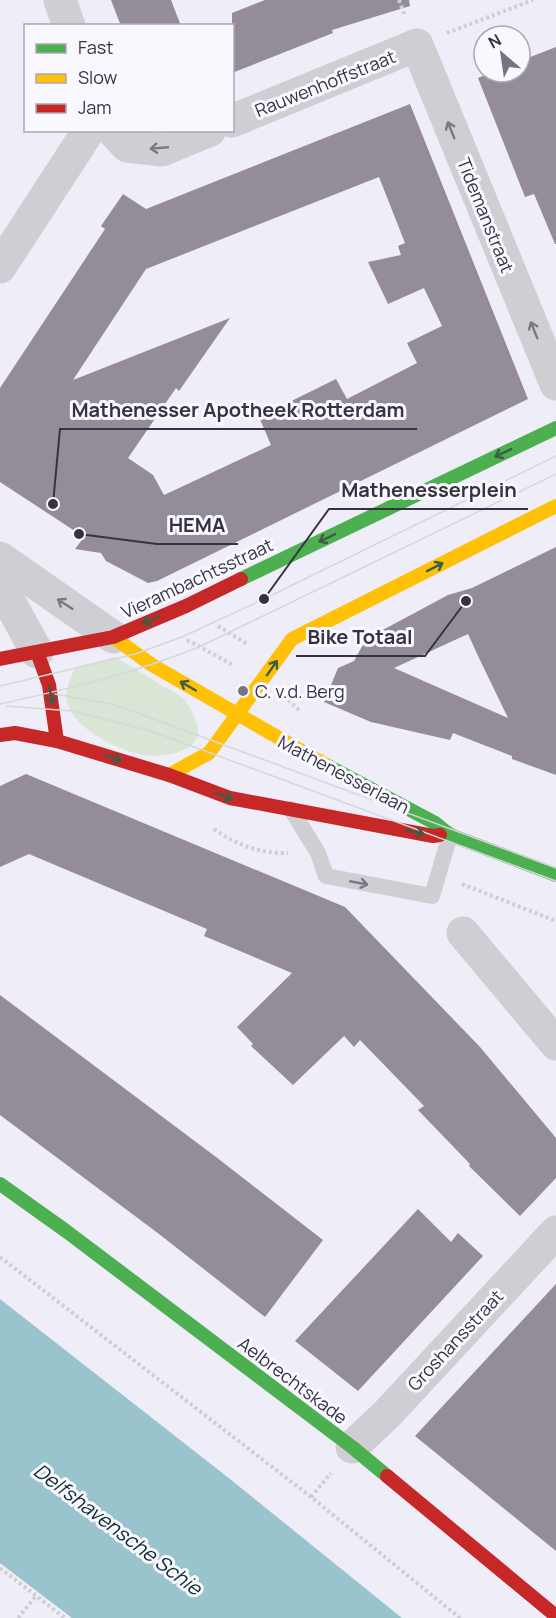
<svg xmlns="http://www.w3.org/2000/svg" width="556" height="1618" viewBox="0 0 556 1618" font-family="Manrope,sans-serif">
	<rect width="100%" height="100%" fill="#eeedf8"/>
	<!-- green -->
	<path fill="#d9e5d5" d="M 115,657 C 131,666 147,676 162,686 C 169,689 177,693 182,698 C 190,704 194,716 197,725 C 206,754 157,759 139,754 C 115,748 78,730 68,706 C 63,693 70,678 76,667 Z"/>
	<!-- water -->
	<polygon fill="#99c4cd" points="0,1299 230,1479 402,1618 72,1618 0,1563"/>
	<!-- building -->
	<g fill="#948d99" fill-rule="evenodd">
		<polygon points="111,0 171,0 181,26 121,26"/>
		<polygon points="265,0 409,0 410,6 332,30 333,33 232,73 232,13"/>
		<polygon points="556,47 556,244 555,244 534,194 525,197 478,78 492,72 520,72 520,61"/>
		<path d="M 410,104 L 528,399 L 157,581 L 148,583 L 106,561 L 101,553 L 75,549 L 84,537 L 0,482 L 0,388 L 105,229 L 101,226 L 123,194 L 146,209 ZM 379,177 L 405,243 L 398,246 L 401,255 L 368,262 L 388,304 L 424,288 L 442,326 L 407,343 L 417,363 L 347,399 L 336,379 L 259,417 L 271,445 L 164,495 L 153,475 L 128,458 L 176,388 L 179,391 L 230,318 L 73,380 L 146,269 Z"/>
		<path d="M 556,547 L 556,775 L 512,759 L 512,756 L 453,733 L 450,740 L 371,722 L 324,702 L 338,668 L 354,661 L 366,639 L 448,595 L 472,588 ZM 468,634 L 479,658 L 508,718 L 394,668 Z"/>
		<polygon points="26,774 345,907 480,1047 556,1138 556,1178 520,1216 469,1166 470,1164 418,1110 424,1106 360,1040 354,1047 344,1036 293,1085 251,1046 253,1044 237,1027 292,973 204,936 207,929 29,854 0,867 0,786"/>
		<polygon points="0,995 216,1157 323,1240 265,1317 159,1234 0,1115"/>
		<polygon points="418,1209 451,1242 458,1233 483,1256 358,1391 295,1341"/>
		<polygon points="556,1284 556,1551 415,1436"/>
	</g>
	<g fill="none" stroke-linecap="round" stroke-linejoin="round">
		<!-- path -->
		<g stroke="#cfced2" stroke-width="4" stroke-dasharray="3 3" stroke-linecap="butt">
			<polyline points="399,0 405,16"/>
			<polyline points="447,33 533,0"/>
			<polyline points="218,626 247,644"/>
			<polyline points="187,640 233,665"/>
			<polyline points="288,700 300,711"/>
			<path d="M 214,829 C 236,845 262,854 288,853"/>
			<polyline points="462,884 556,921"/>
			<polyline points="0,1257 311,1497 460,1618"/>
			<polyline points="311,1497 331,1473"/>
			<polyline points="0,1568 65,1618"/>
			<polyline points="18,1618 36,1596"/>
		</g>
		<!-- lane -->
		<polyline stroke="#cfced3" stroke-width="16" points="291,809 318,853 326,876 432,896 450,835"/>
		<!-- street -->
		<g stroke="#cfced3" stroke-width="33">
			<polyline points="60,0 69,26"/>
			<polyline points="232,121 417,45 556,384"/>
			<polyline points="112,130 127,146 162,150 210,130"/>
			<polyline points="0,267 89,130"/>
			<polyline points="0,558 113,637"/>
			<polyline points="0,585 37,652"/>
			<polyline points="463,933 556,1044"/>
			<polyline points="352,1447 387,1414 556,1232"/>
		</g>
		<!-- fast -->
		<g stroke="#4caf50" stroke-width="14">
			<polyline points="241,579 556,428"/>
			<polyline points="326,765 435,823 450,835 556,875"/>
			<polyline points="0,1184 66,1231 352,1447 387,1476"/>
		</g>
		<!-- slow -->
		<g stroke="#ffc107" stroke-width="14">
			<polyline points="113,637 152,665 326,765"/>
			<polyline points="169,775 209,753 292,639 556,506"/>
		</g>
		<!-- jam -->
		<g stroke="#c62828" stroke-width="14">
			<polyline points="37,652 49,685 57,741"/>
			<polyline points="0,659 113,637 186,606 241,579"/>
			<polyline points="0,735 15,733 57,741 169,775 230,798 433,836 440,835"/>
			<polyline points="387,1476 556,1616"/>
		</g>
		<!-- tram -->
		<g stroke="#d7d7da" stroke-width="1.5">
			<polyline points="0,686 135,654 182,637 264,599 556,456"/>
			<polyline points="55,694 110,704 135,712 556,868"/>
			<path d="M 0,704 C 68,689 135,673 199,647 L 556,474"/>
			<polyline points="6,706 72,711 151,731 556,881"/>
		</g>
	</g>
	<!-- one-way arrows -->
	<defs><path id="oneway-shaft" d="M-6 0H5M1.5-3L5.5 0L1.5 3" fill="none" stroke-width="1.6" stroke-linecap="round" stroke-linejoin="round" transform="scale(1.5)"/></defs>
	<g stroke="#7a7982">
		<use href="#oneway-shaft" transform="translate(451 130) rotate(-112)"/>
		<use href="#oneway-shaft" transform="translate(159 148) rotate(175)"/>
		<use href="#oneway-shaft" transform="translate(534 330) rotate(-112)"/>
		<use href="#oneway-shaft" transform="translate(65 604) rotate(-147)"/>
		<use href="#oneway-shaft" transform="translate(359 883) rotate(11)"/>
	</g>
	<g stroke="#3d5e46">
		<use href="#oneway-shaft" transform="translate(503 453) rotate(154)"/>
		<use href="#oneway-shaft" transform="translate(327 538) rotate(154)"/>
		<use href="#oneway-shaft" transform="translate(435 567) rotate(-27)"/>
		<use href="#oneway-shaft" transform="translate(151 620) rotate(157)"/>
		<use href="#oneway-shaft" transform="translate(272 668) rotate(-55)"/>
		<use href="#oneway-shaft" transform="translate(188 686) rotate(-150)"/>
		<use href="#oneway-shaft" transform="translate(51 695) rotate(78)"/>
		<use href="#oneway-shaft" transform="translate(113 758) rotate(17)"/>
		<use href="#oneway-shaft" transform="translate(224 796) rotate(19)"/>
		<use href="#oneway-shaft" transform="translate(415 832) rotate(11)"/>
	</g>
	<!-- markers -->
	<circle fill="#767480" stroke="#f9f8fe" stroke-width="2" cx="243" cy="691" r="6"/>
	<g text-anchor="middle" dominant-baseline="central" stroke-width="6" stroke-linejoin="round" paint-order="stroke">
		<!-- street labels -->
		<g font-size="18" fill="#353340" stroke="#f9f8fe">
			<text transform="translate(325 83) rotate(-22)">Rauwenhoffstraat</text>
			<text transform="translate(486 215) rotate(68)">Tidemanstraat</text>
			<text transform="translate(197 578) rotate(-25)">Vierambachtsstraat</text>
			<text transform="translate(344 774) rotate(28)">Mathenesserlaan</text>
			<text transform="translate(455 1340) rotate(-47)">Groshansstraat</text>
			<text transform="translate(293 1380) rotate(37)">Aelbrechtskade</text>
		</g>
		<!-- poi labels -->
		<g font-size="18" fill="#353340" stroke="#f9f8fe" text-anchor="start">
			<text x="255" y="691">C. v.d. Berg</text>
		</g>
		<!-- water labels -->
		<g font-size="20" font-style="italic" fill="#0e2f32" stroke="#f9f8fe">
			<text transform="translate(118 1529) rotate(37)">Delfshavensche Schie</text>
		</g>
	</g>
	<!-- callouts -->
	<path fill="none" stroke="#353340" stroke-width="2" d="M53 504L60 429H417M264 599L329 509H528M79 534L157 544H238M466 601L425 656H296"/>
	<g fill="#353340" stroke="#f9f8fe" stroke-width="2">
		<circle cx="53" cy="504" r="6"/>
		<circle cx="264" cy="599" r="6"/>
		<circle cx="79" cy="534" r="6"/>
		<circle cx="466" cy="601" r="6"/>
	</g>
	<g font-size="20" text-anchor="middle" font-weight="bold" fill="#353340" stroke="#f9f8fe" stroke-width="6" stroke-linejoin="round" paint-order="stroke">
		<text x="238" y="417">Mathenesser Apotheek Rotterdam</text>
		<text x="429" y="497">Mathenesserplein</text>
		<text x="197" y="532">HEMA</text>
		<text x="360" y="644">Bike Totaal</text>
	</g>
	<!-- legend -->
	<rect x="24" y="24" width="210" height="108" fill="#f9f8fe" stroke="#aba9b2" stroke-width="1.5"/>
	<rect x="36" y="44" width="30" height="9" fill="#4caf50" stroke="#aba9b2" stroke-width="1.5"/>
	<text x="78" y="54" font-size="18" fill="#353340">Fast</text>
	<rect x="36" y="74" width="30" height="9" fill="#ffc107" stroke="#aba9b2" stroke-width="1.5"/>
	<text x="78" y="84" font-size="18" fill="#353340">Slow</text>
	<rect x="36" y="104" width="30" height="9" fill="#c62828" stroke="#aba9b2" stroke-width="1.5"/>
	<text x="78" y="114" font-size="18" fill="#353340">Jam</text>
	<!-- north arrow -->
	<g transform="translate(502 54) rotate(331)"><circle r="28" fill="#f9f8fe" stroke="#aba9b2" stroke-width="1.5"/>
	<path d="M0-4.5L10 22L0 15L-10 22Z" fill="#767480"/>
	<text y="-9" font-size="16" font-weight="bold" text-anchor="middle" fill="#353340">N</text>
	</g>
</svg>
